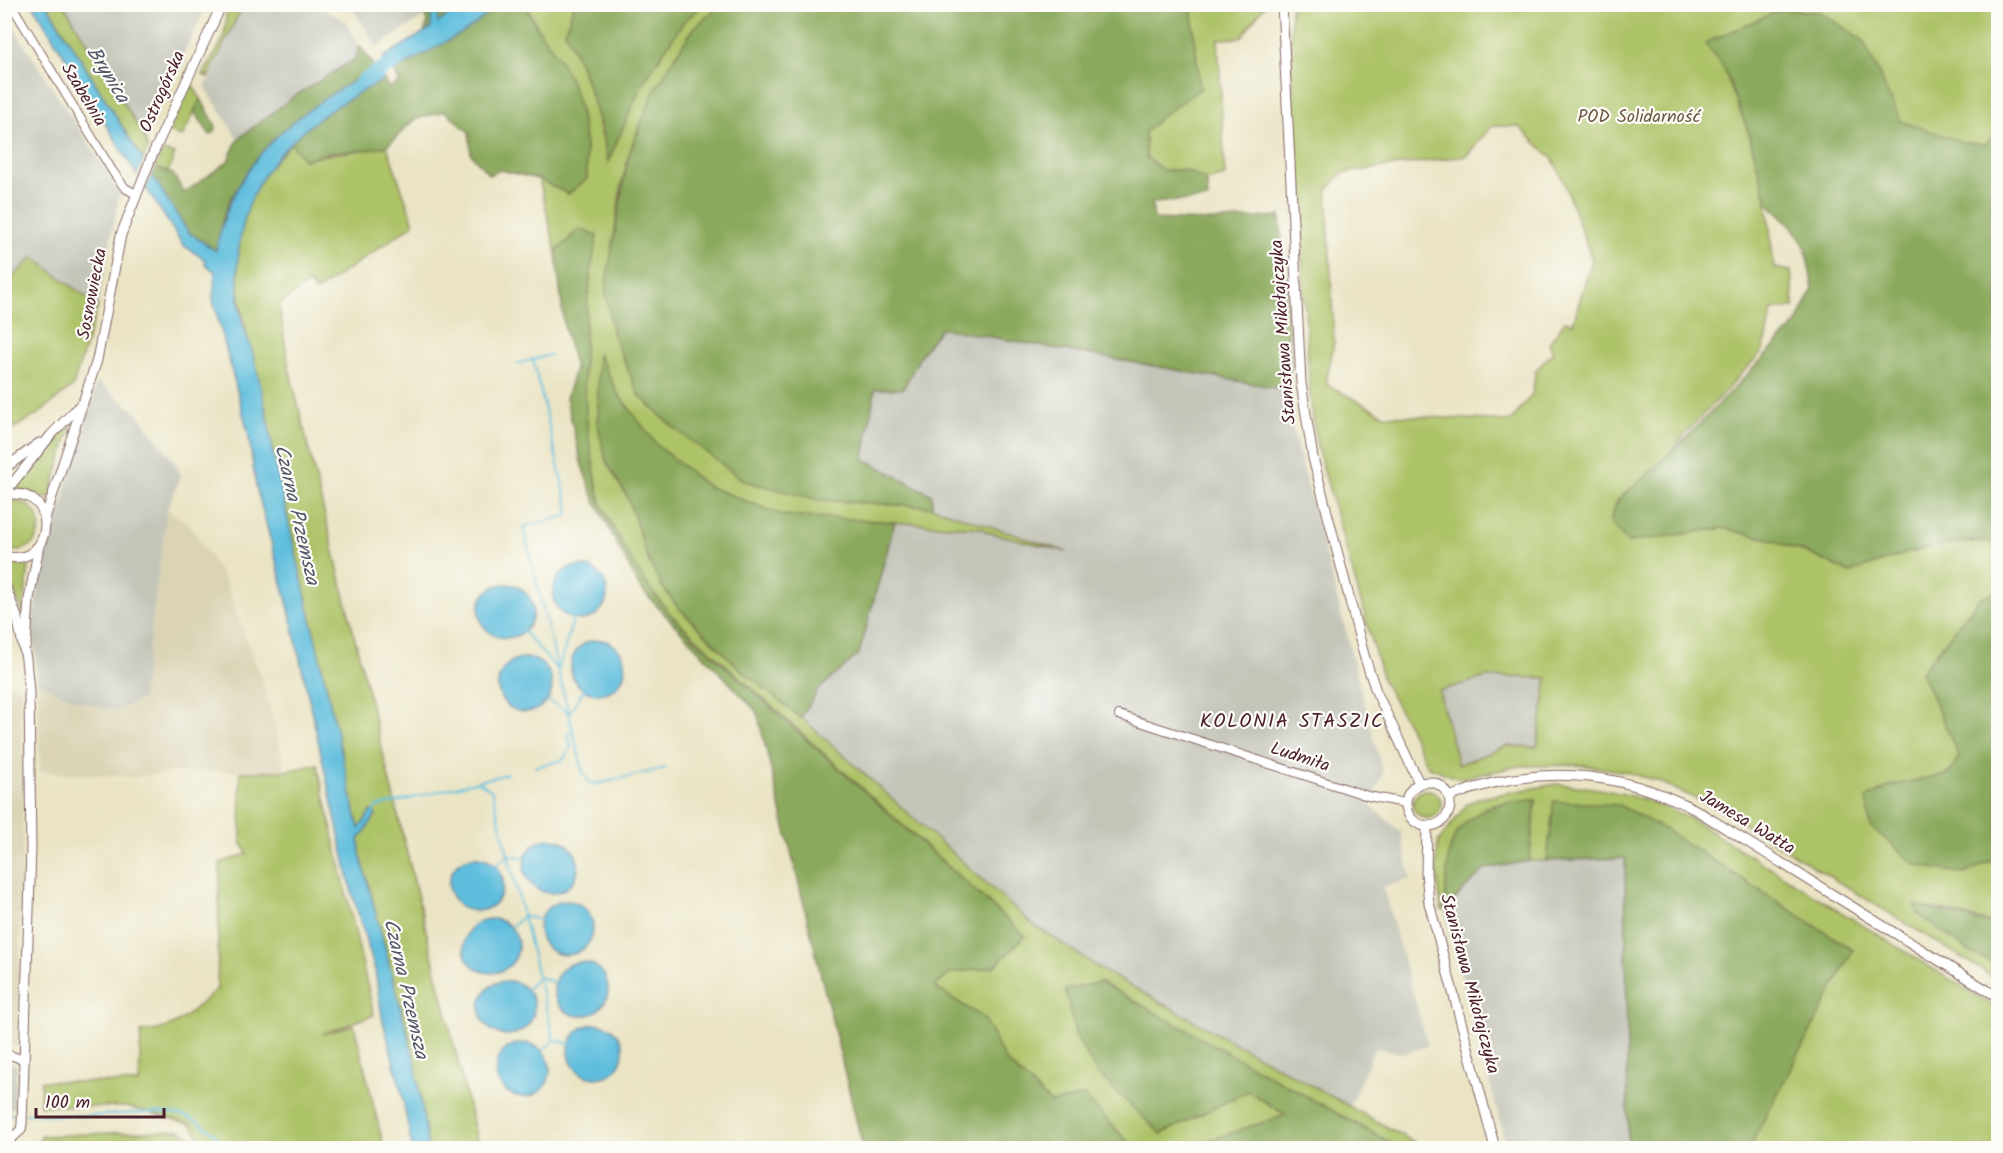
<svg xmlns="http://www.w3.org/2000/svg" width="2003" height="1153" viewBox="0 0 2003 1153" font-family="Kalam,sans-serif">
	<rect width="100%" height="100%" fill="#fdfcf7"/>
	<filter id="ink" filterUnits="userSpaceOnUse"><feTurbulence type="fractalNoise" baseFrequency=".0167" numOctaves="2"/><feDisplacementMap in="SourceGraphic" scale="12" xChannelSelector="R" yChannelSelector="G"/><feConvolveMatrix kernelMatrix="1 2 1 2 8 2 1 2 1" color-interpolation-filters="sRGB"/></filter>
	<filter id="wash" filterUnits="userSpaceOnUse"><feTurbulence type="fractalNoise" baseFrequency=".008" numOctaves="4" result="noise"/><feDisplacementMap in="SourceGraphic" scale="24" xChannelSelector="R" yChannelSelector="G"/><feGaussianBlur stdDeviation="1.35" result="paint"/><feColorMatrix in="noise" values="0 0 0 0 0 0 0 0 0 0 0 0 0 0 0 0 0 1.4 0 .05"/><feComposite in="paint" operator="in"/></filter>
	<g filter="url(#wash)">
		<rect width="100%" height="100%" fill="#eae4c4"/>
		<!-- built -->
		<g fill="#dad4b5">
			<polygon points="167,509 189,524 224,579 266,691 286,771 173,772 136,777 40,772 38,683 77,701 142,698"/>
			<polygon points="5,684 20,686 24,784 18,1046 9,1047 4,1045"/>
		</g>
		<!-- industrial -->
		<g fill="#c4c5b9">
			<polygon points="64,5 207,5 144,136"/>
			<polygon points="243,5 316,5 345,21 360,46 356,59 293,97 238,139 205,87"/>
			<polygon points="350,5 442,5 377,47"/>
			<polygon points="4,13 120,192 98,306 34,257 6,283 5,281"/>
			<polygon points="823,313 941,328 1282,389 1383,773 1370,805 1401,832 1411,879 1383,887 1428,1046 1403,1053 1375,1048 1349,1107 1104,971 1032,924 801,718 818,690 859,654 895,522 981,528 987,532 1058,548 932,507 818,500"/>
			<polygon points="97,382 138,414 177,466 181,476 167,509 142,698 117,711 77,701 38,683 32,624 46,542 59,512"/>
			<polygon points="1486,677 1547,678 1537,747 1507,746 1458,766 1439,691"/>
			<polygon points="1625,858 1628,1148 1507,1148 1444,910 1485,869 1516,862"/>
			<polygon points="4,1060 17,1066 14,1108 5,1109"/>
		</g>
		<!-- green -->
		<g fill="#adc368" stroke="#7c714a" stroke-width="1.5" fill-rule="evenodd">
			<polygon points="47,5 64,5 144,136 148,149 143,160"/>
			<path d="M 235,5 L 243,5 L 208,77 L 203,75 C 213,53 227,43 226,15 L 235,9 Z"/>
			<path d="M 526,5 L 574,5 L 565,32 C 589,79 596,112 608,161 L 642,84 L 684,21 L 703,5 L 721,5 L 694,28 L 639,126 L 628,157 L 621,187 L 606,292 L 613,335 L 639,395 L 673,427 L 818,500 L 932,507 L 1067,552 L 987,532 L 981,528 L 782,515 L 707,486 L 657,445 L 618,394 L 598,354 L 606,461 L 628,498 L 648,559 L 677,606 L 741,670 L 776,695 L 1032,924 L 1104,971 L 1425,1148 L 1400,1148 L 1100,982 L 1161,1134 L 1248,1091 L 1286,1115 L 1185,1148 L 1134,1148 L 1084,1096 L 1051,1103 L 1005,1060 L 984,1018 L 934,987 L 951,973 L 994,967 L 1025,936 L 670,614 L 635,569 L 601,503 L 587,436 L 583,401 L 585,329 L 588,281 L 597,235 L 579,230 L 556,252 L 539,179 L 568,194 L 587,179 L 586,144 L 579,105 Z"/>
			<polygon points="1191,5 1265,5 1241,38 1218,39 1225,176 1207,181 1185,170 1163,170 1146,158 1145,132 1162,116 1200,89"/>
			<path d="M 1291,5 L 1998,5 L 1998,130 L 1986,144 L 1981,165 L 1724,69 L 1749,134 L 1767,202 L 1774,268 L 1791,271 L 1794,307 L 1772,310 L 1763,351 L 1683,436 L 1669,455 L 1617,501 L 1628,542 L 1723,528 L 1769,539 L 1817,557 L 1850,573 C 1896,555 1948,538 1998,542 L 1998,591 L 1980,598 L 1921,672 L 1960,756 L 1949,774 L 1892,785 L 1964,874 L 1998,857 L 1998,925 L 1948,911 L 1916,906 L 1917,913 L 1969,951 L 1998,966 L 1998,980 L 1726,813 L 1658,781 L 1626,772 L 1583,765 L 1520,766 L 1459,779 L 1427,766 L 1408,725 L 1383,681 L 1316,442 L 1310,396 L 1290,48 ZM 1492,126 L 1518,126 L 1552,158 L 1564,182 L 1592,260 L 1573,323 L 1565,321 L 1549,343 L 1553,352 L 1536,370 L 1532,394 L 1511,421 L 1384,415 L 1326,384 L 1334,342 L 1327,191 L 1342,173 L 1466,156 ZM 1486,677 L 1547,678 L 1537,747 L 1507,746 L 1458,765 L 1439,691 Z"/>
			<polygon points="193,86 201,99 182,137 169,132 188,87"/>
			<path d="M 291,143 L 304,160 C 332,152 359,152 387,146 L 414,224 L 315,292 L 309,283 L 279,305 L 289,368 L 479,1148 L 428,1148 L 415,1062 L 360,853 L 359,840 L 375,815 L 371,811 L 359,830 L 273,454 C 264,368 213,279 252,194 C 260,175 278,158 291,143 Z"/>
			<polygon points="163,151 175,154 168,172 155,167"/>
			<polygon points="33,257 98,306 73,386 37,415 5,433 5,281 7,283"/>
			<polygon points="71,418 73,419 49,499 13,488"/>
			<path d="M 11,500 C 55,504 44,560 5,549 L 5,502 Z"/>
			<polygon points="5,561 29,566 23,613 5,570"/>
			<path d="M 317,764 L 374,1015 L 322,1034 L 354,1025 L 384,1148 L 35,1148 L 42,1136 L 179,1130 L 204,1144 L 191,1124 L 127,1107 L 40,1106 L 41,1081 L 139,1083 L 141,1032 C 178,1031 191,1011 217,989 L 220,863 L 247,854 L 241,841 L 240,772 L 286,771 Z"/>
			<path d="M 1556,784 C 1609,788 1643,796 1691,819 L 1998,1009 L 1998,1148 L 1749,1148 L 1853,950 L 1664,829 L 1554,801 L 1547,861 L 1529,861 L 1536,800 C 1523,802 1507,801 1494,804 C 1486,806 1477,813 1471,819 C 1444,847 1449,874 1444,910 L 1441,910 L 1436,866 L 1438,842 L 1467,804 L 1479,798 Z"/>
			<circle cx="1427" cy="804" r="14"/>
		</g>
		<!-- forest -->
		<g fill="#8aa95c" stroke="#6a6444" stroke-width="1.5">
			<path d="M 526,4 C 529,20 555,51 564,67 C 583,102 586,141 587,179 L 568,194 L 538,179 L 500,170 L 489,175 L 471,154 L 469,132 L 445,111 L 414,120 L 387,146 L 367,150 L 332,152 L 304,160 L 291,143 L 231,197 L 223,218 L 217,251 L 188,232 L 152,175 L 155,167 L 173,174 L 184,193 L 227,162 L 238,139 L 293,97 L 355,59 L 360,46 L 390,88 L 400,81 L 383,57 L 421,41 L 427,24 L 425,14 L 442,5 Z"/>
			<polygon points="721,4 1191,5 1200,89 1162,116 1145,132 1146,157 1163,170 1185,170 1207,181 1208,199 1152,203 1154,219 1210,221 1280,216 1291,369 1282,389 941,328 922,353 903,389 875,389 864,459 932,495 932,507 818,500 744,481 673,427 639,395 613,335 606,292 607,277 628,157 653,93 676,55 694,28"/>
			<path d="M 574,5 L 703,5 L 684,21 L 642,84 L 608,162 C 601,116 586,74 565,32 Z"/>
			<path d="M 1782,9 L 1820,12 L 1863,40 L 1901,121 L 1962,142 L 1986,144 L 1998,130 L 1998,542 C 1948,538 1896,555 1850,573 L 1817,557 L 1769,539 L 1723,528 L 1628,542 L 1610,523 L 1617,501 L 1669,455 L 1797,323 L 1813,288 L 1805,246 L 1791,225 L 1767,202 L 1749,134 L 1724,69 L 1705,43 Z"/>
			<polygon points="201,99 216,126 215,131 210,135 194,111"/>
			<path d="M 579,229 L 597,235 C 583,313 578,390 594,467 C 596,479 597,492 601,503 C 605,514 612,525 618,536 C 640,577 660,606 694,638 L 1025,936 L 994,967 L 951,973 L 934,987 L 984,1018 L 1005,1060 L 1051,1103 L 1084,1096 L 1134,1148 L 863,1148 L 757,712 L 640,588 L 595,501 L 582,466 L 566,398 L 575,369 L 564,326 L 556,252 Z"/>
			<polygon points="598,353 618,394 657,445 707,486 782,515 895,522 859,654 818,690 801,718 741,670 677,606 661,585 648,559 628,498 606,461 598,426"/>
			<polygon points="1998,591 1998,857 1964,874 1916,865 1870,826 1866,798 1892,785 1949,774 1959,756 1921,672 1980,598"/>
			<path d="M 1536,800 L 1529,861 L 1485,869 L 1444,910 C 1447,893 1446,857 1451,845 C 1466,808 1502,801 1536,800 Z"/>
			<polygon points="1554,801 1619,805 1664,829 1853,950 1749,1148 1628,1148 1625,858 1547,861"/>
			<polygon points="1916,905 1998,925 1998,966 1969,951 1917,913"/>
			<polygon points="1100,982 1400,1148 1185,1148 1286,1115 1248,1091 1161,1134 1097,1073 1076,1037 1065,990"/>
		</g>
		<!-- water -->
		<g fill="#5ebedd" stroke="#546e84" stroke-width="1.5">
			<polygon points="33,5 47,5 143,160 137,175"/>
			<polygon points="432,5 437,5 438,23 454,10 457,14 472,5 499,5 467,30 394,71 384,57 431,28"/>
			<path d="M 376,68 L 384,80 C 277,132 221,197 242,321 C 244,331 249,341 252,351 C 261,385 269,419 273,454 L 359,829 L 371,811 L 376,815 L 359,840 L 360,853 L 415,1062 L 428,1148 L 412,1148 L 402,1094 L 382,1017 L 375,970 L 352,893 L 288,605 L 256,486 L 248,432 L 213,300 L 215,272 L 205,264 L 205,260 L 183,245 L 146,188 L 152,175 L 188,232 L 216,251 C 232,157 298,111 376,68 Z"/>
			<circle cx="580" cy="593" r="27"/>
			<circle cx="506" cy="611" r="27"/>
			<circle cx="598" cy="667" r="27"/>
			<circle cx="525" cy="685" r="27"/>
			<circle cx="551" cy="866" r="27"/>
			<circle cx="476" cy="884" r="27"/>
			<circle cx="566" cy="928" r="27"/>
			<circle cx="491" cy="946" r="27"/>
			<circle cx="581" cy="989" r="27"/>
			<circle cx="507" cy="1008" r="27"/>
			<circle cx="596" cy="1051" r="27"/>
			<circle cx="523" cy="1070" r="27"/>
		</g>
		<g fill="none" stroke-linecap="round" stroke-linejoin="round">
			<!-- stream -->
			<g stroke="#5ebedd" stroke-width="2">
				<polyline points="533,359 569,511 566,516 523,527 583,772 589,782 597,784 666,768"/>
				<polyline points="516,364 550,355"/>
				<polyline points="524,632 558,670"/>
				<polyline points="559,668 573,619"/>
				<polyline points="547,700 569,713 584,690"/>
				<polyline points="535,767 563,760 571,747 568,733 573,732"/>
				<polyline points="478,781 492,791 554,1040"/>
				<polyline points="372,815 376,807 507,774"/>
				<polyline points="496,865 509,855 524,858"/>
				<polyline points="511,927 523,916 540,920"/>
				<polyline points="527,989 539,977 554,982"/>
				<polyline points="555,1040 570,1044"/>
				<polyline points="542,1051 554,1040"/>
				<polyline points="4,1114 20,1114"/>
				<path d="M 25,1114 C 52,1115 78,1117 104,1115 C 152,1113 195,1102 226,1148"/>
			</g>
			<!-- river -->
			<polyline stroke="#5ebedd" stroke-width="15" points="362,82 405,55"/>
		</g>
	</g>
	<g filter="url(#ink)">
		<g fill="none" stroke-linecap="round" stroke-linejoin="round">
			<defs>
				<g id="minor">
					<polyline points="11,4 113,172 125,188 136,194"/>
					<polyline points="1119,715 1368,796 1405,803"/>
					<polyline points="4,1053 24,1060"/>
				</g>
				<g id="tertiary">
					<polyline points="1282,4 1301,383 1313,458 1364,655 1376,691 1419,783"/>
					<polyline points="4,469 39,443"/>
					<polyline points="4,494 51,435 83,402"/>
					<path d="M 4,495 C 62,484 55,570 4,556"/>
					<polyline points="45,518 97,360 121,235 151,158 222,4"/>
					<polyline points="4,583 17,617 26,659 29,692 31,849 22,1124 21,1130 4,1145"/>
					<polyline points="26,645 29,599 39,546"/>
					<circle cx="1428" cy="804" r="22"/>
					<path d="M 1449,797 C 1532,764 1617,769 1696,810 L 1998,997"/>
					<polyline points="1427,826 1426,873 1429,903 1495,1148"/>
				</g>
			</defs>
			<!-- minor casing -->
			<use href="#minor" stroke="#826461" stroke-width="10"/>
			<!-- tertiary casing -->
			<use href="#tertiary" stroke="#826461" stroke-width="11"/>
			<!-- minor -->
			<use href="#minor" stroke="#fff" stroke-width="8"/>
			<!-- tertiary -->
			<use href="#tertiary" stroke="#fff" stroke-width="9"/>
		</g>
	</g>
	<g text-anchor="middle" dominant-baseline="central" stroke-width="4.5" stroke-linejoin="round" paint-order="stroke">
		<!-- street labels -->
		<g font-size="18" fill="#4a1f2b" stroke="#fdfcf7">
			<text transform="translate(163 92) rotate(-66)">Ostrogórska</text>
			<text transform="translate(83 95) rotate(59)">Szabelnia</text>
			<text transform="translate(93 294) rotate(-79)">Sosnowiecka</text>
			<text transform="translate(1284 332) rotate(-94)">Stanisława Mikołajczyka</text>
			<text transform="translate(1300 758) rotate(18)">Ludmiła</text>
			<text transform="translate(1747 823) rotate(31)">Jamesa Watta</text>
			<text transform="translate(1469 984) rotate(75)">Stanisława Mikołajczyka</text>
		</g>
		<!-- park labels -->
		<g font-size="18" fill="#6d5840" stroke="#fdfcf7">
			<text x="1639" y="117">POD Solidarność</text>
		</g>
		<!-- water labels -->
		<g font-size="20" font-style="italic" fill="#515769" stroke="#fdfcf7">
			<text transform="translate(107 75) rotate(58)">Brynica</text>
			<text transform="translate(296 515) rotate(77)">Czarna Przemsza</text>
			<text transform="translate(405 989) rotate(77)">Czarna Przemsza</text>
		</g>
		<!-- neighbourhood labels -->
		<g font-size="20" letter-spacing="1.5" fill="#4a1f2b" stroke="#fdfcf7">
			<text x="1292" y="722">KOLONIA STASZIC</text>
		</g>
	</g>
	<!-- margin -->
	<rect width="2003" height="1153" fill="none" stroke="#fdfcf7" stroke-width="24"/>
	<!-- scale -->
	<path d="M36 1108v9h128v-9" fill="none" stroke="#4a1f2b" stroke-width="3"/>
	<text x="45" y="1108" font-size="18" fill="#4a1f2b" stroke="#fdfcf7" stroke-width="4.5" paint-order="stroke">100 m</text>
</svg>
